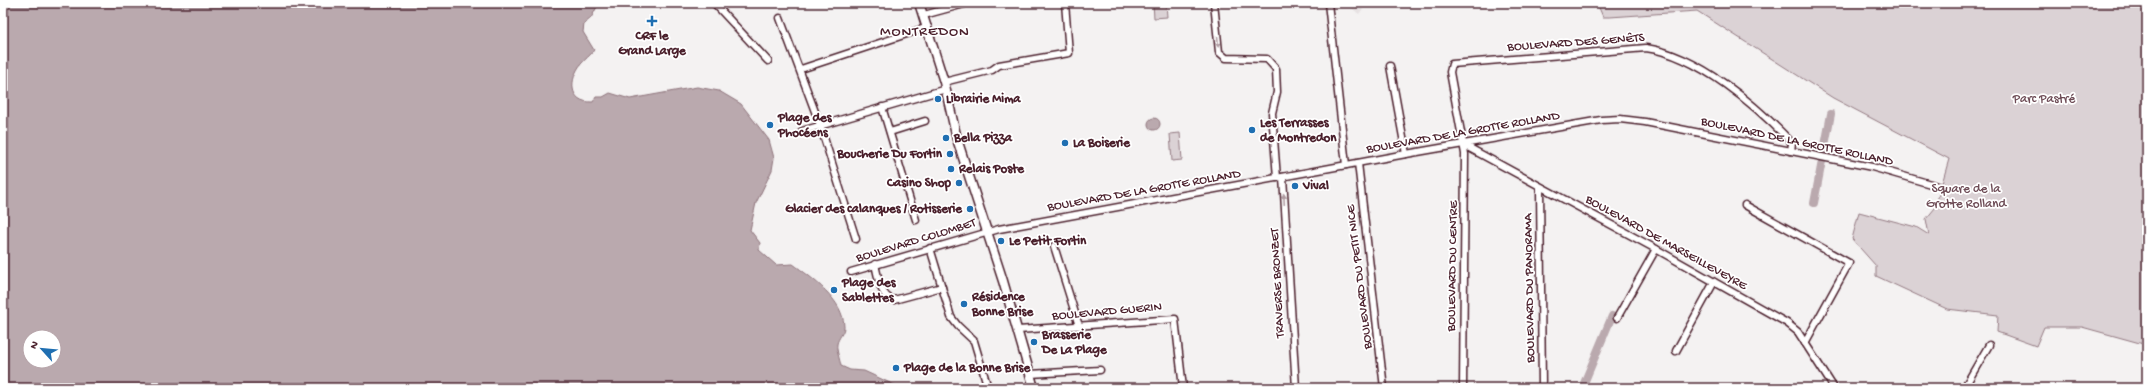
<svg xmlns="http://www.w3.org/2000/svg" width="2150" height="391" viewBox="0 0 2150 391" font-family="'Gochi Hand',sans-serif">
	<rect width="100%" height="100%" fill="#f4f2f2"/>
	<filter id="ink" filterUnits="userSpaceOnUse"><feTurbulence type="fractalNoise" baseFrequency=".025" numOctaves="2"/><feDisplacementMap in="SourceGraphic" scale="8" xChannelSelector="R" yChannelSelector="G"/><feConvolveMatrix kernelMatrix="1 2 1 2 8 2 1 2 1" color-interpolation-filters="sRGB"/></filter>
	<g filter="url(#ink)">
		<!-- built -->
		<polygon fill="#e7e2e3" points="1345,3 1371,3 1365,6 1359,14"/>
		<!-- green -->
		<g fill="#dbd2d5" stroke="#927880">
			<polygon points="1153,3 1166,3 1167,17 1154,18"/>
			<polygon points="1597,3 2147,3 2147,345 2082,327 2044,327 2036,346 1997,332 1998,315 1947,309 1876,276 1876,266 1852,239 1859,212 1916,227 1929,235 1926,219 1935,208 1949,159 1833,98 1697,11 1610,17 1603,17"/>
			<polygon points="1180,133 1182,160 1172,161 1170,134"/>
		</g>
		<!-- water -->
		<g fill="#baa9ae" stroke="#8d727a" fill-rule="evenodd">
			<path d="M 3,3 L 599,3 L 591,18 L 584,24 L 583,32 L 594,50 C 590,56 585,59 581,64 C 569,79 568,103 593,102 L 596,97 L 603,97 L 610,93 L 630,99 L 697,87 L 719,91 L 741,104 L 769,140 L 774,158 L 772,170 L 756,203 L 750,230 L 760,243 L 759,250 L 776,265 L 793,264 C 812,278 844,300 844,327 C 844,333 838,338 837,344 C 836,350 840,360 841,366 L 850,370 L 864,371 L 901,388 L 3,388 ZM 30,337 L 54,337 L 54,361 L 30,361 Z"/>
			<circle cx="1154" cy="124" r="6"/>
		</g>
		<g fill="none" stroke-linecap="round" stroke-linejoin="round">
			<!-- canal -->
			<g stroke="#baa9ae" stroke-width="8">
				<polyline points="1814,203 1831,114"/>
				<polyline points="1582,388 1612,316"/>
			</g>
			<defs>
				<g id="minor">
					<polyline points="714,3 768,61"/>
					<polyline points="1214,3 1219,52 1226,58 1267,59 1276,69 1277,92 1272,113 1277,178"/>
					<polyline points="1328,3 1346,165"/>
					<polyline points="924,15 968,3"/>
					<polyline points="780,18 820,125 856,239"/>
					<polyline points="1390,66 1406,154"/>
					<polyline points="804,68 928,27"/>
					<polyline points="944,82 992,70 999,65 1069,53 1065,3"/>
					<polyline points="882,107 916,220"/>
					<polyline points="802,131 946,89"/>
					<polyline points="890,132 925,121"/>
					<polyline points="1464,145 1656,249 1787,323 1798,332 1834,388"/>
					<polyline points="1358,163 1384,388"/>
					<polyline points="1283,177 1296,388"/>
					<polyline points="1540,187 1542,388"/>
					<polyline points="1745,205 1849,263 1805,343"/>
					<polyline points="1054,246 1079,326"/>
					<polyline points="930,248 951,317 958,326 974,341 988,388"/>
					<path d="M 875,264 C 878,276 880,298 894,300 L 942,287"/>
					<polyline points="851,272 999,229 1406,154 1601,120 1620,119 1645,122 1872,167 1941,187"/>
					<polyline points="1617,318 1656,249"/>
					<polyline points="1018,330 1175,319 1183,388"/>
					<polyline points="1676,351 1714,282"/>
					<polyline points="1030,374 1100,370"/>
					<path d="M 1463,388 L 1465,154 L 1450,72 L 1452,64 L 1646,48 C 1698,55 1757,106 1792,143 L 1791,151"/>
					<polyline points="1964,388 1989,345"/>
				</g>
				<polyline id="tertiary" points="919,3 944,82 957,139 1003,281 1034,388"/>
			</defs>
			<!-- minor casing -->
			<use href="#minor" stroke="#4a1f2b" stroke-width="9"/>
			<!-- tertiary casing -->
			<use href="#tertiary" stroke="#4a1f2b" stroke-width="11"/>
			<!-- minor -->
			<use href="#minor" stroke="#fff" stroke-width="6"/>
			<!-- tertiary -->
			<use href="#tertiary" stroke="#fff" stroke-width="8"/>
		</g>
		<!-- one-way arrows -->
		<defs><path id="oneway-solid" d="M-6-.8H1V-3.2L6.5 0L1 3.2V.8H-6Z"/></defs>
		<g fill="#ae9aa0">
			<use href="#oneway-solid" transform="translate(1218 42) rotate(85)"/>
			<use href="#oneway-solid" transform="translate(1284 199) rotate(-93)"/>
		</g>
	</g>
	<!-- markers -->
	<g fill="#1f6fb2" stroke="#fff" stroke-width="1.5">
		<path d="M650 15h4v4h4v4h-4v4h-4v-4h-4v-4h4z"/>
		<circle cx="938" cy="99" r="4"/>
		<circle cx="770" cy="125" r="4"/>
		<circle cx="1252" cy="130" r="4"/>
		<circle cx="946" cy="138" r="4"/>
		<circle cx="1065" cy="143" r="4"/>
		<circle cx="950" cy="154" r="4"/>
		<circle cx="951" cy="169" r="4"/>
		<circle cx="959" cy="183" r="4"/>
		<circle cx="1295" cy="186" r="4"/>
		<circle cx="970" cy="209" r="4"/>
		<circle cx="1001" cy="241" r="4"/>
		<circle cx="834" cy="290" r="4"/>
		<circle cx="964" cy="304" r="4"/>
		<circle cx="1034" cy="342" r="4"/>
		<circle cx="896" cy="368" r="4"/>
	</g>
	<g text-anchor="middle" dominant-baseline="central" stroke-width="3.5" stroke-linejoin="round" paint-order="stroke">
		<!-- poi labels -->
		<g font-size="13" font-weight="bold" fill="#4a1f2b" stroke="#fff" text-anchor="start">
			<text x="652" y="36" text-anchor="middle">CRF le<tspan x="652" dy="15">Grand Large</tspan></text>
			<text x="946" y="99">Librairie Mima</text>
			<text x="778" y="118">Plage des<tspan x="778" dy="15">Phocéens</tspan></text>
			<text x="1260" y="123">Les Terrasses<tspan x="1260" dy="15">de Montredon</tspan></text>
			<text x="954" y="138">Bella Pizza</text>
			<text x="1073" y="143">La Boiserie</text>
			<text x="942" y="154" text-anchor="end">Boucherie Du Fortin</text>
			<text x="959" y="169">Relais Poste</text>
			<text x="951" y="183" text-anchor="end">Casino Shop</text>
			<text x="1303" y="186">Vival</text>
			<text x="962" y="209" text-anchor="end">Glacier des calanques / Rotisserie</text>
			<text x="1009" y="241">Le Petit Fortin</text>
			<text x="842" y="283">Plage des<tspan x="842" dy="15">Sablettes</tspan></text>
			<text x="972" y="297">Résidence<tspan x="972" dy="15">Bonne Brise</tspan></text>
			<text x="1042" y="335">Brasserie<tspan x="1042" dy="15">De La Plage</tspan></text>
			<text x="904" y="368">Plage de la Bonne Brise</text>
		</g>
		<!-- street labels -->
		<g font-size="13" fill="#4a1f2b" stroke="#fff">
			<text transform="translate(1576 43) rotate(-4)">BOULEVARD DES GENÊTS</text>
			<text transform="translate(1463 133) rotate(-10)">BOULEVARD DE LA GROTTE ROLLAND</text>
			<text transform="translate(1797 142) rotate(12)">BOULEVARD DE LA GROTTE ROLLAND</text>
			<text transform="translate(1144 191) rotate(-10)">BOULEVARD DE LA GROTTE ROLLAND</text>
			<text transform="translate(916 241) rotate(-17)">BOULEVARD COLOMBET</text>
			<text transform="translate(1666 243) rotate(29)">BOULEVARD DE MARSEILLEVEYRE</text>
			<text transform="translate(1453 266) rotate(-89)">BOULEVARD DU CENTRE</text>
			<text transform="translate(1360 277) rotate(-97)">BOULEVARD DU PETIT NICE</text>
			<text transform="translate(1278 283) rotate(-93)">TRAVERSE BRONZET</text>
			<text transform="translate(1530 288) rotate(-91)">BOULEVARD DU PANORAMA</text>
			<text transform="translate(1107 312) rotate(-5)">BOULEVARD GUERIN</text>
		</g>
		<!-- park labels -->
		<g font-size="13" fill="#6e4c56" stroke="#fff">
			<text x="2044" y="99">Parc Pastré</text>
			<text x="1966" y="189">Square de la<tspan x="1966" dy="15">Grotte Rolland</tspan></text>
		</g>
		<!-- quarter labels -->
		<g font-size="15" letter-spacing="1" fill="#4a1f2b" stroke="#fff">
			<text x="925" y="32">MONTREDON</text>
		</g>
	</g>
	<!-- margin -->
	<rect width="2150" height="391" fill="none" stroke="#fff" stroke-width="16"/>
	<rect x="8" y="8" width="2134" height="375" fill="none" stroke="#4a1f2b" stroke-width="1.5" filter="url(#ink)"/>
	<!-- north arrow -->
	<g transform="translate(42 349) rotate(297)"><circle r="19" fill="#ffffff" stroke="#b7a5aa"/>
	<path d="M0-3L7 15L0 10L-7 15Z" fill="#1f6fb2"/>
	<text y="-6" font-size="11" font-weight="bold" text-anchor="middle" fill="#4a1f2b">N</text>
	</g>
</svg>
